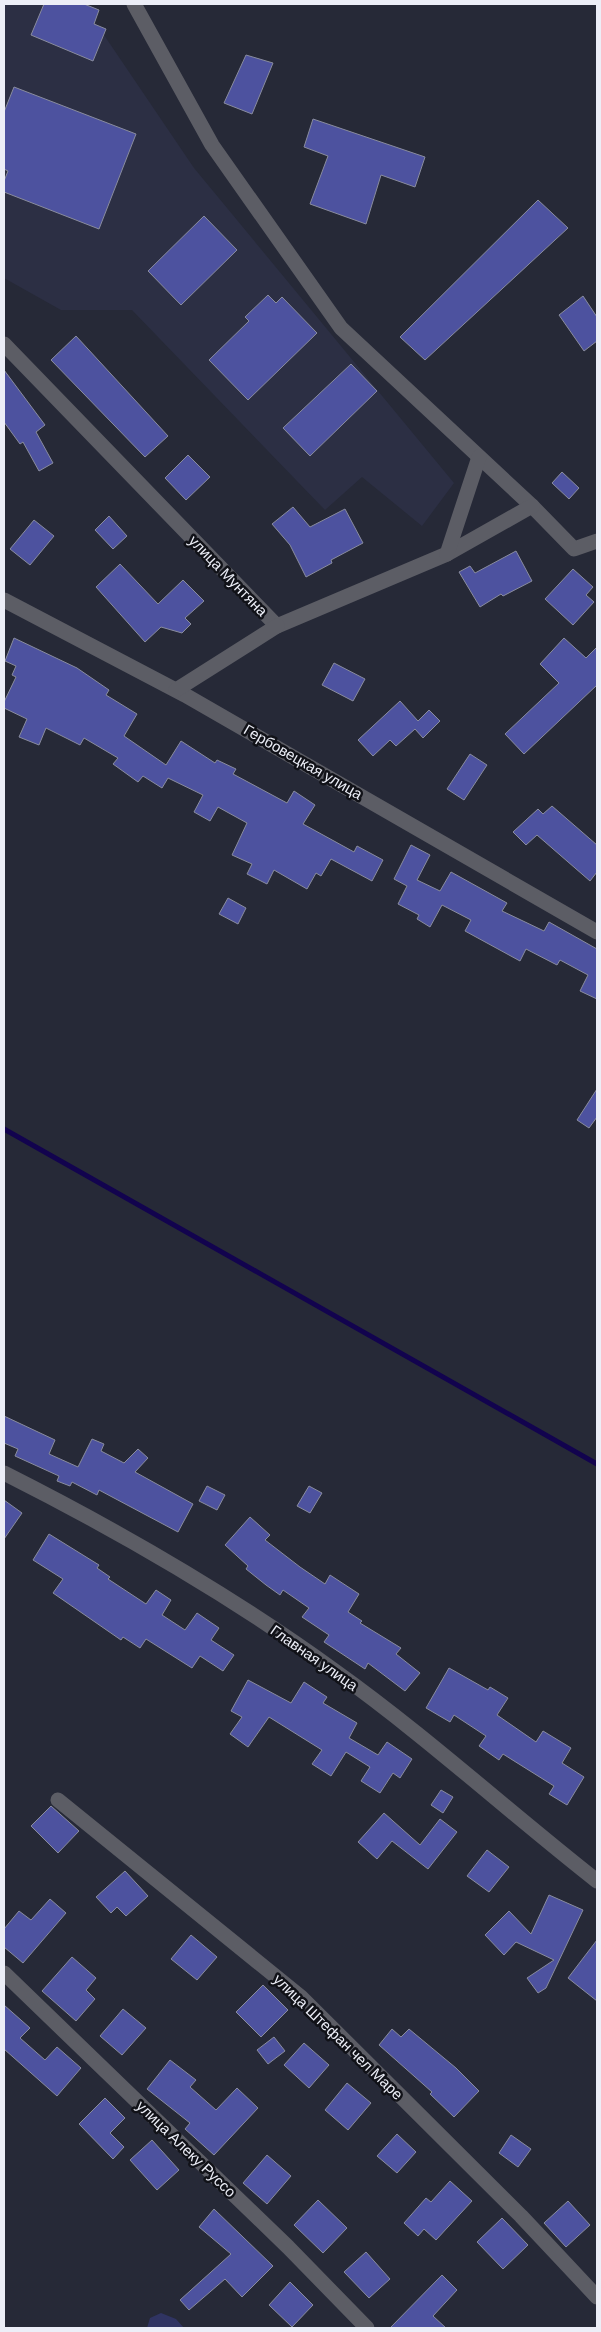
<svg xmlns="http://www.w3.org/2000/svg" width="601" height="2332" viewBox="0 0 601 2332" font-family="'DM Sans',sans-serif">
	<rect width="100%" height="100%" fill="#262937"/>
	<!-- built -->
	<polygon fill="#2c2f44" points="4,4 83,4 194,168 454,483 422,526 362,477 325,510 132,310 61,310 4,278"/>
	<!-- green -->
	<polygon fill="#303462" points="161,2313 176,2319 184,2328 147,2328 150,2318"/>
	<g fill="none" stroke-linecap="round" stroke-linejoin="round">
		<!-- stream -->
		<polyline stroke="#12034e" stroke-width="5" points="4,1129 597,1464"/>
	</g>
	<!-- building -->
	<g fill="#4d529f" stroke="#898c9e">
		<polygon points="44,4 84,4 99,10 94,24 106,29 93,61 31,35"/>
		<polygon points="246,55 273,63 252,114 224,103"/>
		<polygon points="14,87 136,134 99,229 4,192 4,181 8,171 4,169 4,112"/>
		<polygon points="313,119 425,157 415,187 381,175 366,224 310,204 328,156 304,147"/>
		<polygon points="538,200 568,228 425,360 400,337"/>
		<polygon points="204,216 237,250 181,305 148,271"/>
		<polygon points="268,295 276,303 282,297 317,333 248,400 209,360 249,321 245,317"/>
		<polygon points="583,296 597,317 597,341 584,351 559,315"/>
		<polygon points="76,336 168,436 145,457 51,360"/>
		<polygon points="351,364 377,391 310,456 283,428"/>
		<polygon points="4,370 45,425 36,432 53,463 39,471 23,442 20,444 4,422"/>
		<polygon points="188,455 210,477 186,500 165,478"/>
		<polygon points="562,472 579,488 569,499 552,483"/>
		<polygon points="293,507 310,527 345,509 363,543 331,560 332,563 306,577 290,545 272,524"/>
		<polygon points="109,516 127,536 113,549 95,530"/>
		<polygon points="34,520 54,536 30,565 10,549"/>
		<polygon points="516,551 532,581 503,596 501,594 480,607 459,572 470,566 475,573"/>
		<polygon points="120,564 158,604 183,580 204,601 185,618 191,624 182,633 161,627 145,642 96,587"/>
		<polygon points="573,569 593,587 586,595 594,602 573,625 545,599"/>
		<polygon points="14,638 77,668 109,690 106,695 137,714 124,736 166,765 181,741 215,763 217,760 236,769 233,774 287,803 294,791 315,805 303,824 354,852 357,846 383,860 372,881 331,859 321,876 316,873 307,889 274,870 267,884 247,874 252,864 232,855 247,823 218,807 210,821 194,812 203,795 168,778 162,788 143,776 138,782 113,764 118,758 84,738 80,745 46,728 39,745 19,737 27,719 4,708 4,702 16,677 12,675 16,666 5,661"/>
		<polygon points="564,638 586,658 597,647 597,685 524,754 505,734 559,683 540,664"/>
		<polygon points="334,663 365,679 353,701 322,685"/>
		<polygon points="400,701 418,721 429,710 440,721 423,738 415,729 396,746 390,740 373,756 358,740"/>
		<polygon points="470,754 487,765 464,800 447,789"/>
		<polygon points="552,806 597,845 597,872 590,881 537,835 526,845 513,832 538,809 543,814"/>
		<polygon points="411,845 430,855 417,880 440,891 451,872 507,903 502,911 544,931 549,922 597,949 597,999 580,991 588,975 560,960 557,965 526,949 520,961 465,931 471,920 442,905 430,927 417,919 419,915 398,904 407,886 394,879"/>
		<polygon points="228,898 246,908 238,924 219,914"/>
		<polygon points="597,1089 597,1117 589,1128 577,1120"/>
		<polygon points="4,1416 55,1440 49,1454 78,1467 92,1439 104,1444 101,1451 124,1463 138,1449 148,1458 135,1472 193,1504 178,1532 99,1490 97,1495 72,1482 70,1486 57,1481 59,1476 15,1456 18,1449 4,1443"/>
		<polygon points="207,1486 225,1495 217,1510 199,1501"/>
		<polygon points="309,1486 322,1493 310,1513 297,1506"/>
		<polygon points="4,1500 22,1513 4,1539"/>
		<polygon points="250,1517 270,1535 265,1540 300,1567 325,1584 330,1575 359,1594 348,1612 362,1621 360,1623 401,1648 396,1654 420,1673 405,1691 368,1663 365,1669 324,1642 329,1635 302,1617 309,1608 283,1590 280,1595 266,1585 246,1569 248,1566 225,1545"/>
		<polygon points="49,1534 99,1565 97,1568 110,1577 108,1579 146,1604 156,1590 171,1600 162,1615 185,1630 197,1613 219,1628 211,1640 234,1655 223,1671 200,1656 192,1668 146,1639 140,1648 123,1637 121,1640 53,1593 63,1579 33,1560"/>
		<polygon points="449,1668 488,1690 490,1687 508,1698 497,1715 536,1742 543,1731 571,1748 562,1763 584,1777 567,1805 549,1794 554,1786 503,1754 499,1760 479,1746 486,1736 454,1715 450,1722 426,1708"/>
		<polygon points="248,1680 291,1703 304,1682 327,1697 323,1703 357,1723 349,1738 378,1755 387,1742 412,1759 400,1778 393,1773 380,1793 361,1781 370,1767 346,1752 331,1776 312,1764 322,1750 269,1717 248,1747 230,1734 242,1717 231,1711"/>
		<polygon points="441,1790 453,1797 443,1813 431,1805"/>
		<polygon points="51,1806 79,1831 58,1853 31,1826"/>
		<polygon points="384,1813 420,1845 440,1819 457,1832 428,1869 392,1841 377,1859 358,1842"/>
		<polygon points="487,1850 509,1867 489,1892 467,1876"/>
		<polygon points="125,1871 148,1896 126,1916 117,1907 111,1913 96,1897"/>
		<polygon points="549,1895 583,1910 546,1988 538,1993 527,1978 554,1960 516,1942 504,1955 485,1935 509,1911 531,1934"/>
		<polygon points="50,1899 66,1913 23,1963 4,1947 4,1929 19,1911 31,1920"/>
		<polygon points="191,1935 217,1957 197,1980 171,1959"/>
		<polygon points="597,1940 597,2001 568,1978"/>
		<polygon points="72,1957 96,1978 86,1990 95,1999 76,2021 42,1991"/>
		<polygon points="263,1985 288,2010 261,2037 236,2012"/>
		<polygon points="4,2005 30,2028 20,2038 45,2060 57,2047 81,2068 57,2096 4,2049"/>
		<polygon points="123,2009 146,2028 122,2055 100,2036"/>
		<polygon points="392,2029 401,2037 409,2029 456,2068 479,2091 454,2117 430,2094 432,2092 379,2045"/>
		<polygon points="274,2037 285,2051 268,2064 257,2050"/>
		<polygon points="304,2043 329,2065 309,2088 284,2065"/>
		<polygon points="170,2060 196,2080 190,2087 216,2110 237,2088 258,2108 214,2155 185,2129 190,2123 147,2089"/>
		<polygon points="347,2083 371,2103 348,2130 325,2110"/>
		<polygon points="105,2098 125,2118 110,2133 124,2147 113,2159 79,2124"/>
		<polygon points="397,2134 416,2152 397,2173 377,2156"/>
		<polygon points="511,2135 531,2149 518,2167 499,2153"/>
		<polygon points="152,2140 179,2170 157,2190 130,2160"/>
		<polygon points="267,2155 291,2176 267,2204 243,2183"/>
		<polygon points="450,2181 472,2201 436,2240 424,2229 418,2236 404,2223 426,2198 431,2202"/>
		<polygon points="318,2200 347,2228 323,2253 294,2225"/>
		<polygon points="568,2201 590,2225 566,2247 544,2223"/>
		<polygon points="214,2209 273,2266 242,2297 225,2279 189,2310 180,2300 231,2254 199,2227"/>
		<polygon points="502,2218 528,2245 503,2269 477,2242"/>
		<polygon points="366,2252 390,2279 369,2298 344,2272"/>
		<polygon points="442,2275 457,2290 433,2316 446,2328 390,2328"/>
		<polygon points="290,2282 313,2305 292,2327 269,2305"/>
	</g>
	<g fill="none" stroke-linecap="round" stroke-linejoin="round">
		<!-- minor -->
		<g stroke="#5c5d65" stroke-width="15">
			<polyline points="134,4 212,145 341,328 532,506 574,549 597,541"/>
			<polyline points="4,344 277,626 447,554 532,506"/>
			<polyline points="447,554 479,457"/>
			<polyline points="4,600 185,695 597,932"/>
			<polyline points="176,690 277,626"/>
			<path d="M 4,1473 C 119,1531 230,1595 335,1671 C 426,1736 509,1812 597,1881"/>
			<polyline points="58,1800 301,1997 521,2216 597,2297"/>
			<polyline points="4,1973 288,2247 367,2328"/>
		</g>
	</g>
	<g text-anchor="middle" dominant-baseline="central" stroke-width="5" stroke-linejoin="round" paint-order="stroke">
		<!-- street labels -->
		<g font-size="15" fill="#eceef7" stroke="#111218">
			<text transform="translate(228 576) rotate(46)">улица Мунтяна</text>
			<text transform="translate(303 762) rotate(30)">Гербовецкая улица</text>
			<text transform="translate(314 1658) rotate(35)">Главная улица</text>
			<text transform="translate(338 2037) rotate(44)">улица Штефан чел Маре</text>
			<text transform="translate(186 2149) rotate(44)">улица Алеку Руссо</text>
		</g>
	</g>
	<!-- border -->
	<rect width="601" height="2332" fill="none" stroke="#eceef7" stroke-width="10"/>
</svg>
